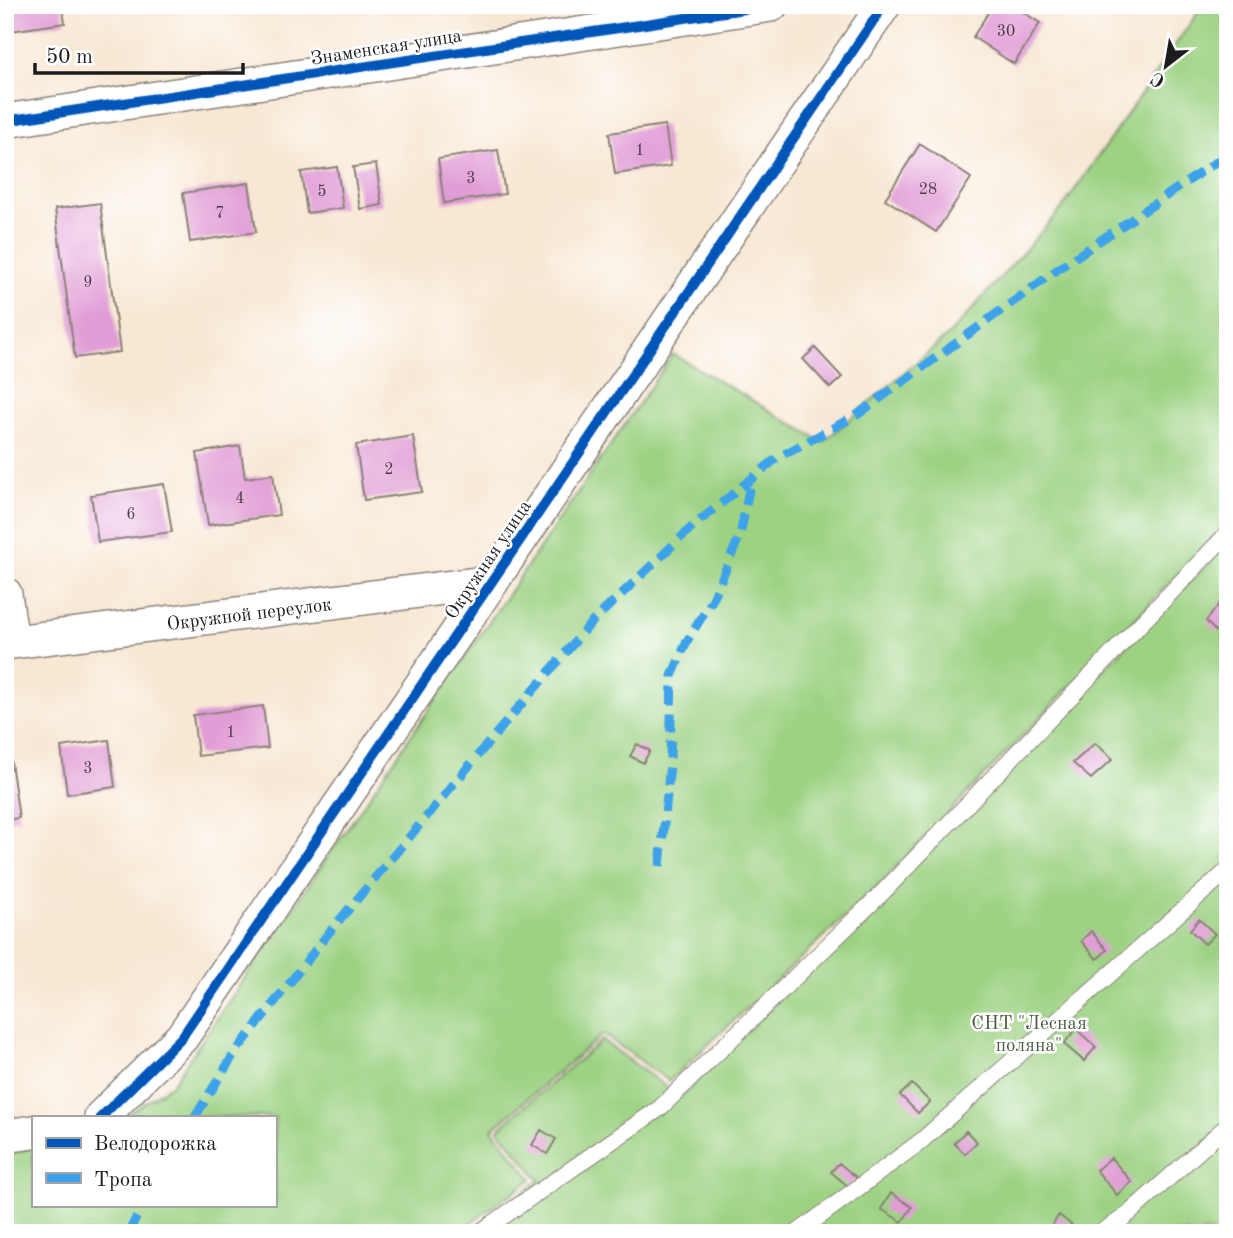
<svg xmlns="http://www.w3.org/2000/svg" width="1233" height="1238" font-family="'Old Standard TT',serif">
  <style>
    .green { fill: #9dd283; stroke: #5c7750; stroke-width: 2 }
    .building { fill: #e19dd5 }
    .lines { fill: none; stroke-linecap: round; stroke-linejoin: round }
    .service-casing { stroke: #8a8278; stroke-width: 18 }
    .minor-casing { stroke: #8a8278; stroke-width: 36 }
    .service { stroke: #fff; stroke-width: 16 }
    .minor { stroke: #fff; stroke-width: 33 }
    .quiet { stroke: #3da2ea; stroke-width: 9; stroke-dasharray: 18 9; stroke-linecap: butt }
    .cycleway-casing { stroke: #fff; stroke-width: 15 }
    .cycleway { stroke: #0057b8; stroke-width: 10 }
    .labels { text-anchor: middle; stroke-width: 5; stroke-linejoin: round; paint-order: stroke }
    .number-label { font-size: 16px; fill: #4d3c4a }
    .street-label { font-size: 19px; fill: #1c1c1c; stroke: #fff }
    .park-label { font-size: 19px; fill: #495c40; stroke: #fff }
  </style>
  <rect width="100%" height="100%" fill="#fff"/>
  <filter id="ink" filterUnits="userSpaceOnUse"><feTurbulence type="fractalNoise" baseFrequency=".0143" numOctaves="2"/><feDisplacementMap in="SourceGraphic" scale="14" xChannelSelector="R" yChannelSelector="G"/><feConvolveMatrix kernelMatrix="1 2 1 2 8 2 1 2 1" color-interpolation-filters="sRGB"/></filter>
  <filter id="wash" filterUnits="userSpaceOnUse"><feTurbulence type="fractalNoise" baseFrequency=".00686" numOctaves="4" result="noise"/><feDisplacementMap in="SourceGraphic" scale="28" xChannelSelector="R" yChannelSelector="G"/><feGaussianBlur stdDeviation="1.57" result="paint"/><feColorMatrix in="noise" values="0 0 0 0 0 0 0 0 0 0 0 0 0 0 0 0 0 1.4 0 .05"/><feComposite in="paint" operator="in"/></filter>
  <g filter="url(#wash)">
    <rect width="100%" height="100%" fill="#f7e7d3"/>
    <path class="green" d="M1203,5H1228V522L876,888L669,1081L603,1034L492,1129L532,1179L456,1233H5V1155L33,1148V1205H275V1117H124L172,1084L673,354L823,442L951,333L1061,210Z
      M1228,543V1233H467L540,1180L498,1129L602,1040L681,1098Z"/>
    <g id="blocks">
      <path class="building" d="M6,5H62L65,23L10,31Z
        M993,5H1012L1040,23L1014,64L973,37Z
        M665,125L671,166L615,174L609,133Z
        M920,144L971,178L936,232L885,199Z
        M498,150L505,194L444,203L438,159Z
        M376,164L382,205L360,209L353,167Z
        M337,167L343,208L307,213L301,172Z
        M249,183L256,232L190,242L183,193Z
        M100,203L120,352L75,358L55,209Z
        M815,348L842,377L830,388L803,359Z
        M413,436L422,492L364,500L356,445Z
        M240,446L245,478L273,474L279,515L208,525L197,453Z
        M164,484L172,532L98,542L91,495Z
        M1221,602L1228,610V621L1216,632L1206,621Z
        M263,706L268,748L198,756L193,715Z
        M109,740L115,787L67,794L61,747Z
        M1095,743L1113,759L1091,779L1073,763Z
        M637,744L650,751L643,763L630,756Z
        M11,762L19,818L5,820V763Z
        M1199,919L1215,934L1205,944L1190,930Z
        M1091,931L1107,950L1097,959L1081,941Z
        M1076,1029L1096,1047L1084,1061L1064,1044Z
        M912,1084L930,1102L918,1113L900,1095Z
        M541,1130L556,1139L547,1154L532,1145Z
        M966,1131L977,1142L965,1154L954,1143Z
        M1111,1158L1132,1182L1117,1195L1096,1170Z
        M839,1163L857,1178L849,1187L831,1172Z
        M891,1193L912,1207L902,1222L881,1209Z
        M1059,1215L1073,1226L1068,1233H1047Z"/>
    </g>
  </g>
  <g filter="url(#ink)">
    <use href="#blocks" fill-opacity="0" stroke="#8a8278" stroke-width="2"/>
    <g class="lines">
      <g class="service-casing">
        <path id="service" d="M479,1233L660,1108L883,892L1228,533
          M797,1233L920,1142L1228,870
          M1100,1233L1125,1217L1228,1125"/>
      </g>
      <g class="minor-casing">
        <path id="minor" d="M5,121L771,5
          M5,594L12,642
          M5,643L492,582
          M101,1117L182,1037L884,5
          M5,1136L33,1132"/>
      </g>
      <use href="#service" class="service"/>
      <use href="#minor" class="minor"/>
      <path class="quiet" d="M660,866L670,764L672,676L687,641L713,599L740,535L751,480
        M195,1117L234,1054L327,935L489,742L591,623L692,527L777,458L857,415L1061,267L1228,154
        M5,1226L10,1233
        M128,1233L143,1205"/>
      <g class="cycleway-casing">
        <path id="cycleway" d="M5,121L771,5
          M101,1117L182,1037L884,5"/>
      </g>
      <use href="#cycleway" class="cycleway"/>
    </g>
  </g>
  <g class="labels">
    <g class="number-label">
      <text x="1006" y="36">30</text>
      <text x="640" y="155">1</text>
      <text x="471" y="183">3</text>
      <text x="928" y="194">28</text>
      <text x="322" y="196">5</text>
      <text x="220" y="218">7</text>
      <text x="88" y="287">9</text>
      <text x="389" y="474">2</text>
      <text x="240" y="503">4</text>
      <text x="131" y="519">6</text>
      <text x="231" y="737">1</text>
      <text x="88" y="773">3</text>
    </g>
    <g class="street-label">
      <text transform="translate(386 46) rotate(-9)" y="7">Знаменская улица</text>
      <text transform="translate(487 559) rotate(-56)" y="7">Окружная улица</text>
      <text transform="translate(249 613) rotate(-7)" y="7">Окружной переулок</text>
    </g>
    <g class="park-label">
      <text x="1029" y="1029">СНТ "Лесная<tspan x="1029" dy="22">поляна"</tspan></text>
    </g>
  </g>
  <rect width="1233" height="1238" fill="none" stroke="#fff" stroke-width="28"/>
  <rect x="32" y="1116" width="245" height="91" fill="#ffffff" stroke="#a4a4a4" stroke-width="2"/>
  <rect x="46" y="1138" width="35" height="10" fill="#0057b8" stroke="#a4a4a4" stroke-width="2"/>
  <text x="94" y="1150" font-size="21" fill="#1c1c1c">Велодорожка</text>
  <rect x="46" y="1173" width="35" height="10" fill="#3da2ea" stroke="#a4a4a4" stroke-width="2"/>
  <text x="94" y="1186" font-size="21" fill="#1c1c1c">Тропа</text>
  <g transform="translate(1166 66) rotate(211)" stroke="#ffffff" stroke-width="5" paint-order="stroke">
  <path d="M0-5L12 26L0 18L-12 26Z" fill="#1c1c1c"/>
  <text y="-10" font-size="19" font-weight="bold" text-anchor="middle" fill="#1c1c1c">С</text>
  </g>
  <path d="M35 63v10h208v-10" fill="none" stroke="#1c1c1c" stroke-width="3.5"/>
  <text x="46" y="63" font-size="21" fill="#1c1c1c" stroke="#ffffff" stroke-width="5" paint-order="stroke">50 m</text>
</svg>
